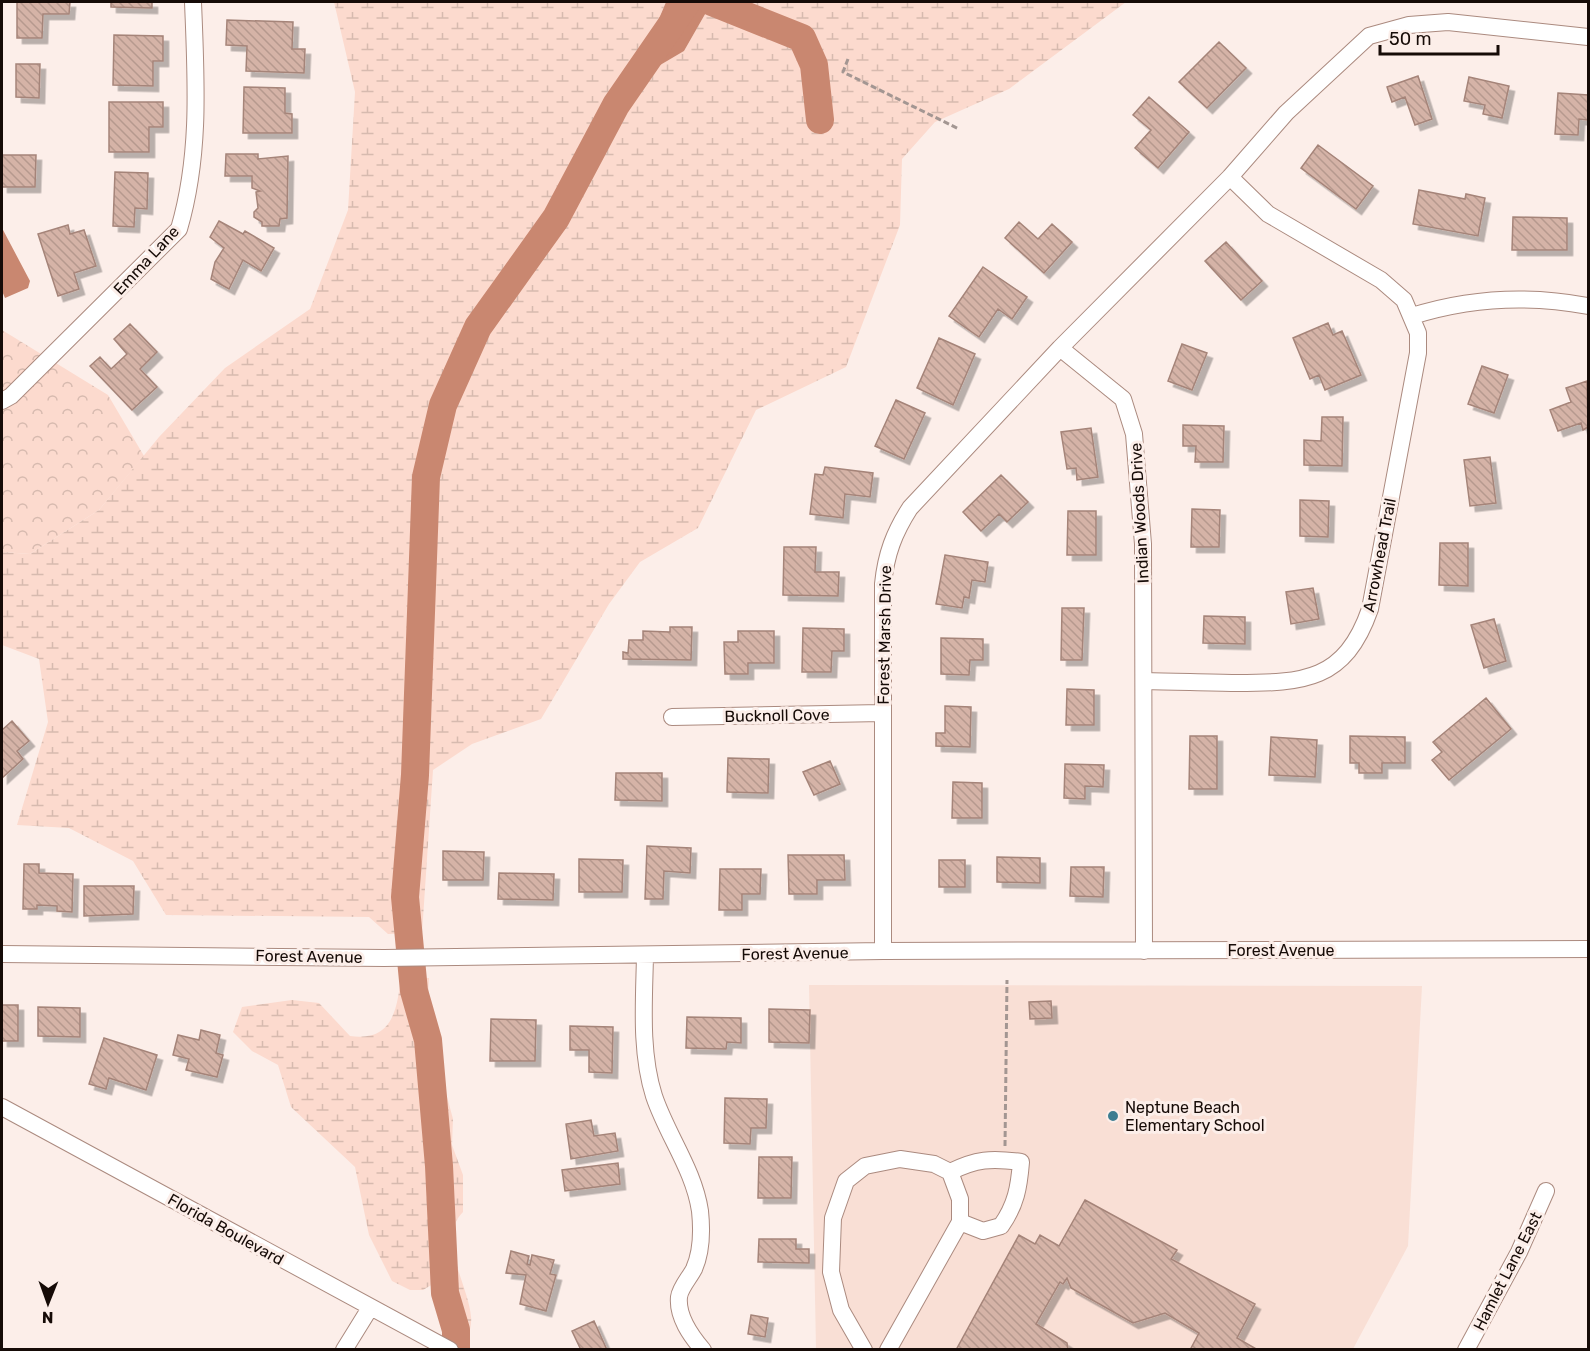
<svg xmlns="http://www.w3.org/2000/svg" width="1590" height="1351" font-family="Rubik,sans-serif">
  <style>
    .built { fill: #f9dfd5 }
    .forest { fill: url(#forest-crowns) }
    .wetland { fill: url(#wetland-marsh) }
    .water { fill: #c98770 }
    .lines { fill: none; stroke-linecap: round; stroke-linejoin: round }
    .river { stroke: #c98770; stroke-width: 28 }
    .building { fill: url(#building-back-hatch); stroke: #a58479; stroke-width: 1.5; filter: url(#shadow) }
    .minor-casing { stroke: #ab8a7f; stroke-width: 18 }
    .path { stroke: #a39692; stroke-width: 3; stroke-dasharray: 6 3; stroke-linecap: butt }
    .minor { stroke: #fff; stroke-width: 16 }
    .poi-dot { fill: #3d7d91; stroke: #fceee9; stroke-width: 2 }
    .labels { text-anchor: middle; stroke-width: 6; stroke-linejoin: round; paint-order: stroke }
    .street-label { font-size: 16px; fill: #160b07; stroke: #fceee9 }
    .poi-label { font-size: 16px; fill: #160b07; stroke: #fceee9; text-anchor: start }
  </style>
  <defs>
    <pattern id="forest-crowns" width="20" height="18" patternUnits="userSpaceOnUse" patternTransform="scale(1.5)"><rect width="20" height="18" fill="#fcdace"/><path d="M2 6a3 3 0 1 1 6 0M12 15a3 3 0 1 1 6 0" fill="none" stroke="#d7baaf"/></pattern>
    <pattern id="wetland-marsh" width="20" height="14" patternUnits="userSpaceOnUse" patternTransform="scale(1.5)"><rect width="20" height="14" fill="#fcdace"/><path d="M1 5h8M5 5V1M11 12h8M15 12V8" fill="none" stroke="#d7baaf"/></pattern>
    <pattern id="building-back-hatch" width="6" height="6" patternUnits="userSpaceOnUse" patternTransform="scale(1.5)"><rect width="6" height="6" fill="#d5b3a7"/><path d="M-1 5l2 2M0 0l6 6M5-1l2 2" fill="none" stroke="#b6998e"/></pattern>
    <filter id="shadow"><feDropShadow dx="5.5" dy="5.5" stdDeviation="0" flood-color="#0004"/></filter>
  </defs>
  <rect width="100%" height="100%" fill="#fceee9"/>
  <path class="built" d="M809,985L1422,986L1408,1246L1353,1349H816Z"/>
  <path class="forest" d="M2,330L108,395L144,456L99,510L30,554L2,552Z"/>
  <path class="wetland" d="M334,2H666L634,80L684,51L712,2H1126L1009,89L935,122L902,159L900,225L846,367L756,410L698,528L640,562L609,604L541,719L472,744L433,770L422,933L388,934L369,917L166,915L133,861L69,828L17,825L48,722L39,659L2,645V552L30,554L99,510L159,437L225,368L310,309L348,210L355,92Z
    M401,977L429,978L427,1014L439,1029L442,1047V1078L453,1119L452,1145L463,1175V1212C436,1238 469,1286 471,1317C472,1324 469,1333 468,1341L441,1325L433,1284L423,1290H410L392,1281L369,1235L355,1167L291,1107L278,1065L252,1051L233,1032L242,1007L292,1000L319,1003L350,1036C393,1042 397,1009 401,977Z"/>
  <path class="water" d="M666,2H712L684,51L633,81Z
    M2,228L30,281L28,288L5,298L2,291Z"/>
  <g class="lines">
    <path class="river" d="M712,2L802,38L814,65L820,120
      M456,1350V1330L445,1293L439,1166L428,1040L414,991L405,897L415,775L426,477L443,405L478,327L556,218L616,105L687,2"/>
  </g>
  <path class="building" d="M17,2H70L69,14H43L42,38H17Z
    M111,2H152V8L111,7Z
    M227,20L293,22L292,49H305L304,73L246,71L247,46L226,45Z
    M114,35L163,36V61H153V86L113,85Z
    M1219,42L1246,68L1207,108L1179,82Z
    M16,64H40L39,98L16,97Z
    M1418,76L1432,119L1415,125L1405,97L1392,102L1387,87Z
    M1469,77L1509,86L1502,118L1483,114L1485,105L1464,101Z
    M244,87L285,88V113L292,114V133H243Z
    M1558,93L1588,95V120L1579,119L1578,135L1555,134Z
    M1149,97L1189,132L1158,168L1135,148L1151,130L1133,115Z
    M109,102H163V127H149V152H109Z
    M1318,145L1373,186L1356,209L1301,168Z
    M226,154H258V159L288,156L287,218L280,219L279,226H262V222L254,217V212L258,208L256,192L260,191L252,188V176H225Z
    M2,155H36L35,187H2Z
    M115,172L148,173L147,209L135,208L134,227L113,226Z
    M1419,190L1465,199L1466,194L1485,198L1478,236L1413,224Z
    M1513,217L1567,218V250H1512Z
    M219,221L243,234L245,231L274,248L261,271L243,260L229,289L211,279L215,262L224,248L210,237Z
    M1019,222L1038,239L1052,224L1072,242L1044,273L1005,238Z
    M68,225L70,234L84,230L96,266L74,273L79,289L58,296L38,234Z
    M1226,242L1262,281L1241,300L1205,261Z
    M983,267L1027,297L1012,319L998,309L979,337L949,316Z
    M1328,323L1333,335L1342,331L1361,375L1325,390L1319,375L1310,379L1293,338Z
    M130,324L157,352L140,369L157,387L132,410L90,366L100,357L111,369L127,354L114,339Z
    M939,338L975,354L953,405L917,388Z
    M1182,344L1207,353L1192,390L1168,381Z
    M1482,366L1508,375L1494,413L1468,404Z
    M1587,381L1588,427L1583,430L1581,423L1558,431L1550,410L1571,402L1566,388Z
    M896,400L925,413L904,459L875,446Z
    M1322,417H1343L1342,466L1304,465V440L1321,441Z
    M1183,425L1224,426L1223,462H1195L1196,446H1183Z
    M1091,428L1098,477L1077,480L1076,468L1067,469L1061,432Z
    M1490,457L1496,503L1470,506L1464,460Z
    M825,467L873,473L870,497L845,494L843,518L810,514L815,474L823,475Z
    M1001,475L1028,502L1007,522L999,514L981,531L963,512Z
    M1300,500L1329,501L1328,537L1300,536Z
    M1192,509L1220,510L1219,547H1191Z
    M1068,511H1096V555H1067Z
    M1440,543H1468V586L1439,585Z
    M784,547H816L815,572H839L838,596L783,595Z
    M945,555L988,562L985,582L972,580L969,598L964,597L962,608L936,604Z
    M1313,588L1319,619L1291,624L1286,592Z
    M1062,608H1084L1082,660H1061Z
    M1204,616L1245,617V644L1203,643Z
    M1494,619L1506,661L1484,668L1471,625Z
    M670,627H692L691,660L623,659V652L628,653L629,640H643V631L670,632Z
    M803,628L844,629V651H832L831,672H802Z
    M738,631H774V663H748V674H725L724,642H738Z
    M941,638L983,639V660H970L969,675L941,674Z
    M1067,689L1094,690V725H1066Z
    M1486,698L1511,729L1449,780L1432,760L1442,752L1433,742Z
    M945,706L971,707L970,747L936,746V733H945Z
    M12,721L29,741L17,751L23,759L2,778V730Z
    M1190,736H1217V789H1189Z
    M1350,736L1405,737V763H1382V773H1359V763H1350Z
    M1271,737L1317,740L1315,777L1269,775Z
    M728,758L769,759L768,793L727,792Z
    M830,761L840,784L814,795L803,772Z
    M1065,764L1104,765L1103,787L1085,786V799L1064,798Z
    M616,773H662V801L615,800Z
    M953,782L982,783V818H952Z
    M647,846L691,848L690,873L664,871L663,899H645Z
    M443,851L484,852L483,880H443Z
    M788,855H844L845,880H817V894H789Z
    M997,857L1040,858V883L997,882Z
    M579,859L623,860L622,892H579Z
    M939,860H965V887H939Z
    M24,864H39V873L73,874L72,912L57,911V906L37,905V909H23Z
    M1071,867H1104L1103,897L1070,896Z
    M720,869H761L760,894H742V910H719Z
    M499,873L554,874L553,900L498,899Z
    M84,886H134L133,914L84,916Z
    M1051,1001L1052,1018L1030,1019L1029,1002Z
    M2,1005H18V1041H2Z
    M38,1007L80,1008V1037L38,1036Z
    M769,1009L810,1010L809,1043L769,1042Z
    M687,1017L741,1018V1043L727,1042L726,1049L686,1048Z
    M491,1019L536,1020L535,1061H490Z
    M570,1026L613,1027L612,1073L589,1072V1050H570Z
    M201,1030L220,1035L216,1053L223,1055L217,1077L186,1070L189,1059L173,1055L178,1035L199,1040Z
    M104,1038L157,1055L146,1090L109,1078L106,1089L89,1084Z
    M725,1098L767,1099L766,1128H751L750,1144L724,1143Z
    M591,1120L594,1136L615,1133L618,1151L571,1159L566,1124Z
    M759,1157H792L791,1198H758Z
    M618,1163L620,1184L565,1191L562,1170Z
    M1085,1200L1177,1250L1171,1259L1255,1304L1237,1338L1258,1350H1190L1199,1333L1165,1313L1133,1323L1071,1288L1067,1278L1063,1284L1060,1282L1036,1324L1067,1343L1068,1350H956L1019,1235L1035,1244L1040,1235L1059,1246Z
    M759,1239H796V1249H809V1263L758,1262Z
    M511,1251L529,1256L527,1264L530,1265L532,1255L554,1260L550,1274L556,1275L546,1311L520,1304L526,1275L506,1273Z
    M751,1315L768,1318L765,1337L748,1334Z
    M594,1321L607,1350H581L572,1331Z"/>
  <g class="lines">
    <g class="minor-casing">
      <path id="minor" d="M1412,316C1469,298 1530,295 1588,306
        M1060,348L1123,399L1134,434L1143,544L1144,951
        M2,401L11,396L179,229C201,154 196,79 193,2
        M1144,681C1175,682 1206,682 1236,683C1304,683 1345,681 1370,609L1418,353V333L1404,300L1381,280L1268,214L1230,177
        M672,717L882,713
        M883,951V584C886,554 894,533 910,508L1060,348L1230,177L1286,113L1369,36L1409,25L1448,22L1588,37
        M2,954L384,958L883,951L1588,949
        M645,956C644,1002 640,1052 654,1096C667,1135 694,1170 700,1211C702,1230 702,1251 694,1269C690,1277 680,1288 679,1297C677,1317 691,1336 703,1350
        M2,1107L450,1350
        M950,1172C976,1159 991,1158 1021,1162C1019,1187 1016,1205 1001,1226L983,1231L960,1222
        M344,1350L370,1308
        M864,1350L841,1310L831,1272L833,1218L846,1181L865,1166L900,1159L934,1164L950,1172L960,1199V1222L888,1350
        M1466,1350L1519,1252L1546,1191"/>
    </g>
    <path class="path" d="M848,59L843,72L959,129
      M1005,1146L1007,980"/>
    <use href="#minor" class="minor"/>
  </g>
  <circle class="poi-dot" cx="1113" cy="1116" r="6"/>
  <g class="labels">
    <g class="street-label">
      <text transform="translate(146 260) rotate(-47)" y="6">Emma Lane</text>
      <text transform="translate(1139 513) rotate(-93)" y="6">Indian Woods Drive</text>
      <text transform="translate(1379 555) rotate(-79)" y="6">Arrowhead Trail</text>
      <text transform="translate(884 635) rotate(-89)" y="6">Forest Marsh Drive</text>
      <text transform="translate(777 715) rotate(-1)" y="6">Bucknoll Cove</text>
      <text x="1281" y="956">Forest Avenue</text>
      <text transform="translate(795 953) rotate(-1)" y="6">Forest Avenue</text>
      <text transform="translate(309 956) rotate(1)" y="6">Forest Avenue</text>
      <text transform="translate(226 1229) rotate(29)" y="6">Florida Boulevard</text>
      <text transform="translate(1507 1271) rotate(-63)" y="6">Hamlet Lane East</text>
    </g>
    <g class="poi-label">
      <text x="1125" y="1113">Neptune Beach<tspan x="1125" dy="18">Elementary School</tspan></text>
    </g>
  </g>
  <rect width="1590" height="1351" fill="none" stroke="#160b07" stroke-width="6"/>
  <g transform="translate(48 1303) rotate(181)" stroke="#fceee9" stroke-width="4.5" paint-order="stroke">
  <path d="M0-4.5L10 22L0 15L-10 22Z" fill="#160b07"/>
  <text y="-9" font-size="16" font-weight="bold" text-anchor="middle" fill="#160b07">N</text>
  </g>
  <path d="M1380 45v9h118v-9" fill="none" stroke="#160b07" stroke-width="3"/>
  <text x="1389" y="45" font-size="18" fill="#160b07" stroke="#fceee9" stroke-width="4.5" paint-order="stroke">50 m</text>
</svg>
